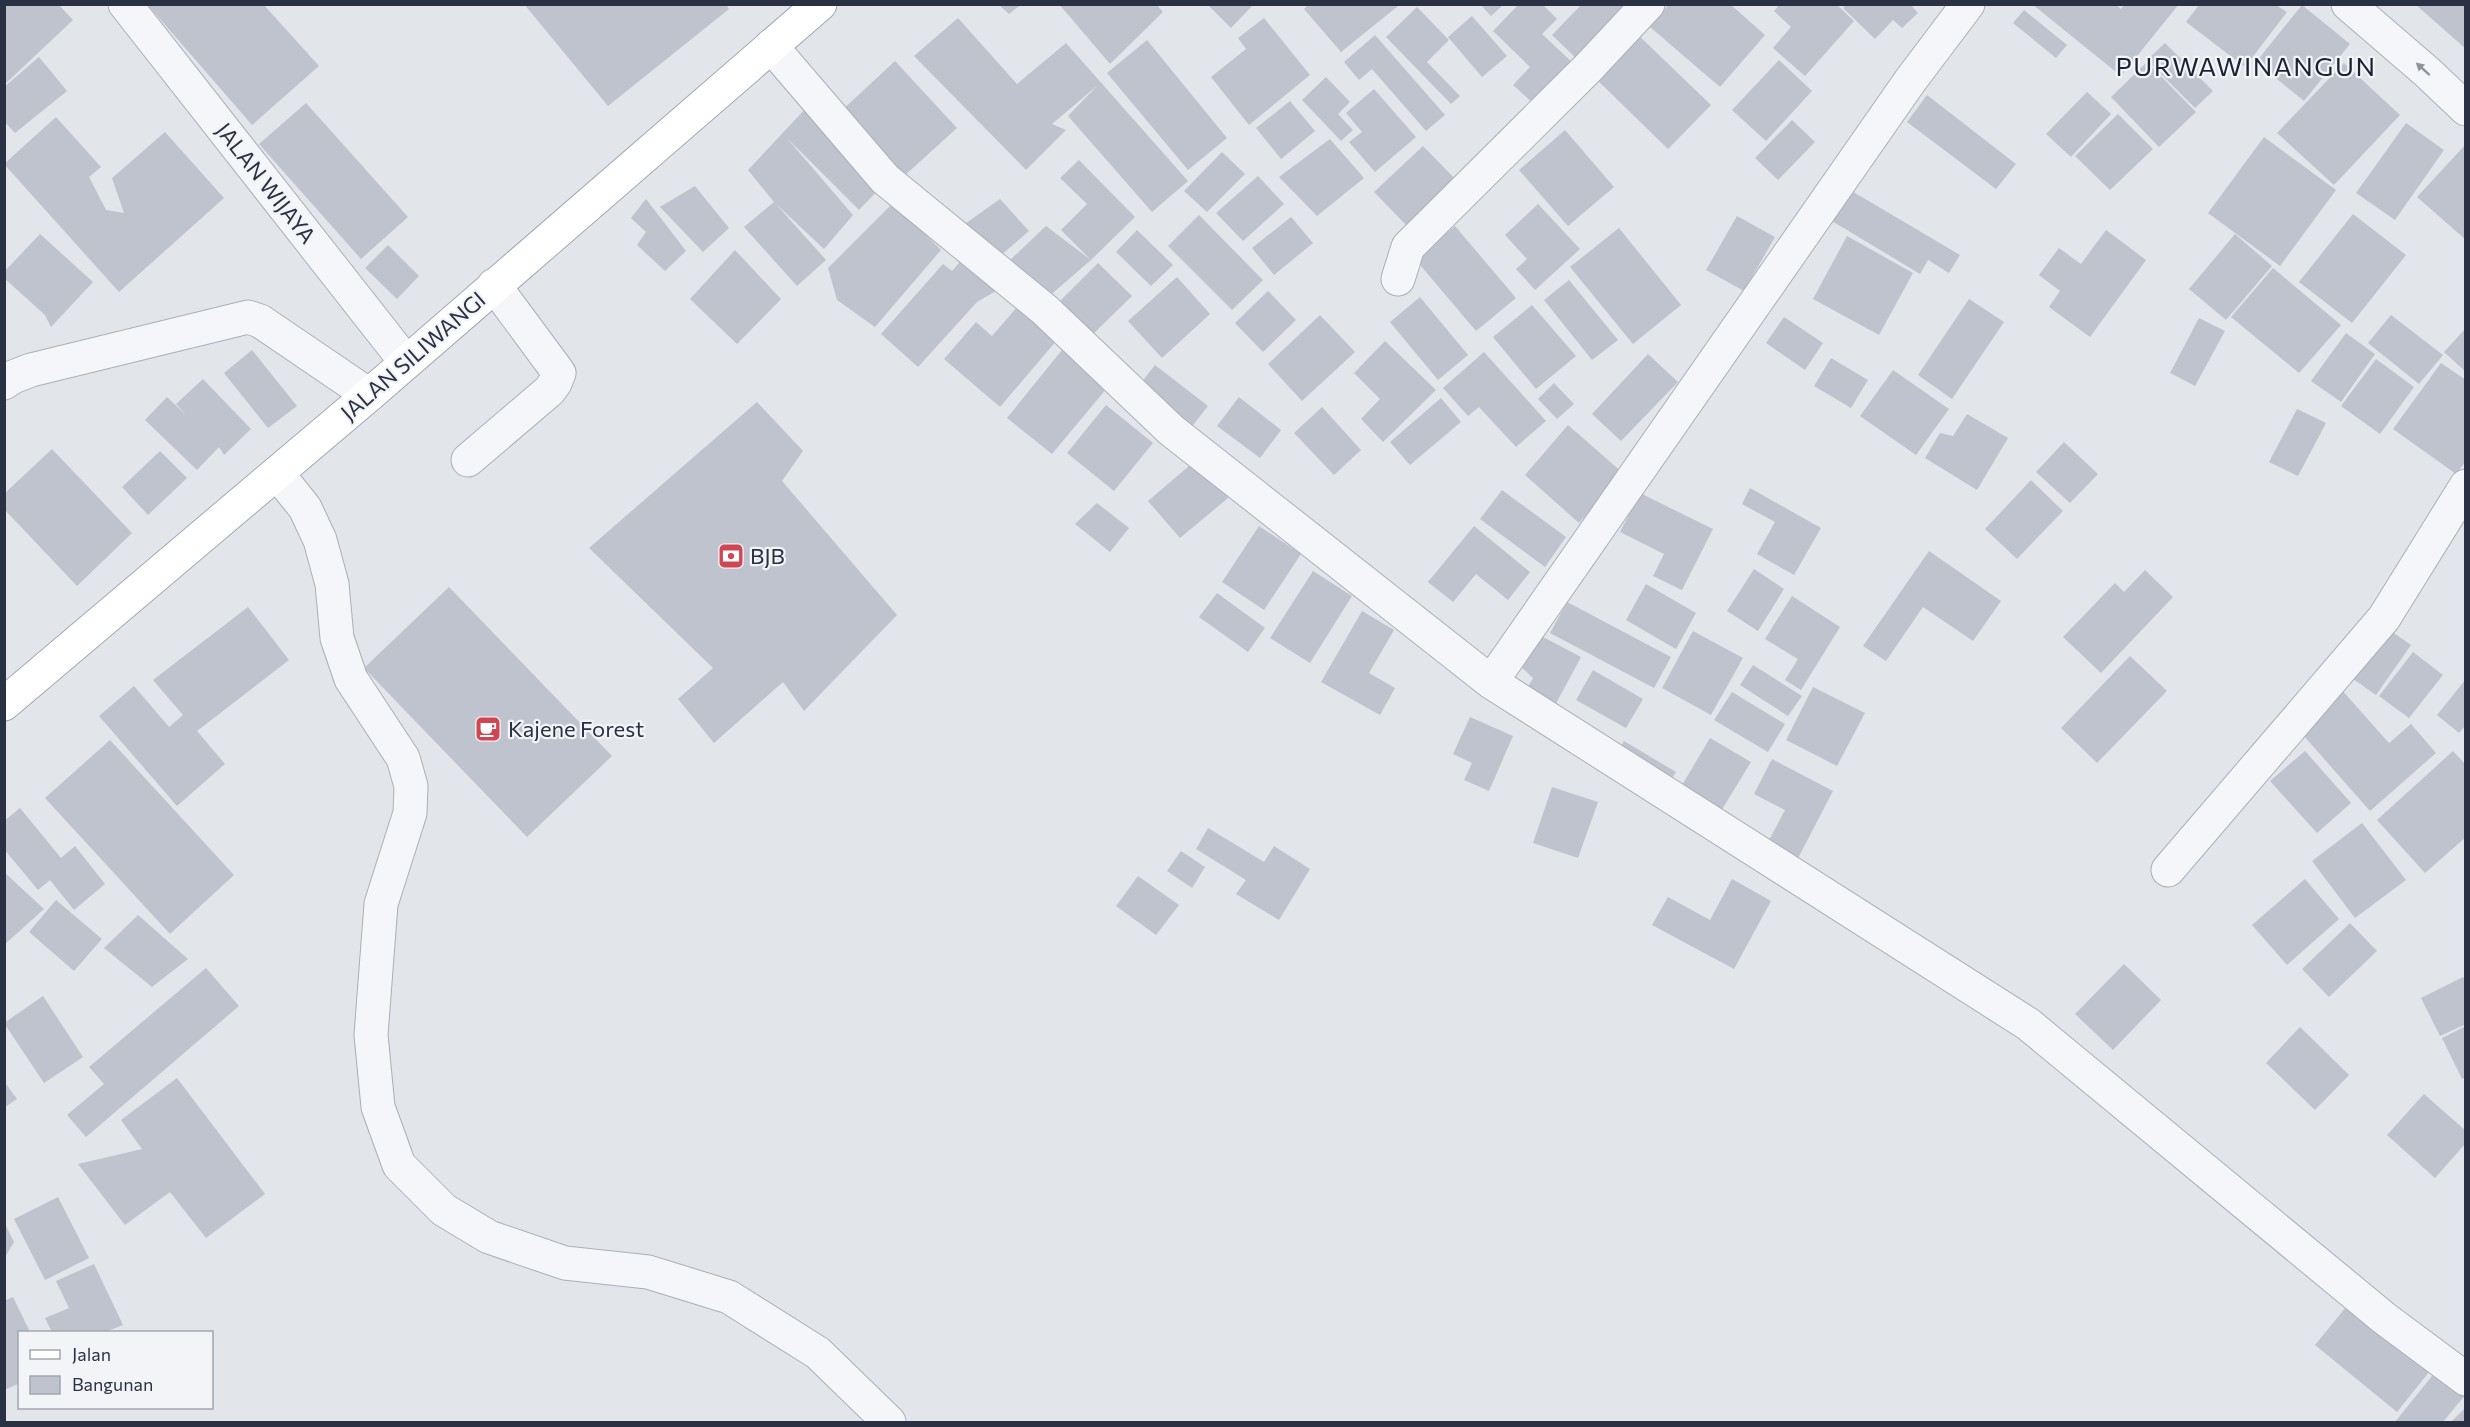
<svg xmlns="http://www.w3.org/2000/svg" width="2470" height="1427" font-family="Commissioner,sans-serif">
  <style>
    .building { fill: #bfc3cd }
    .lines { fill: none; stroke-linecap: round; stroke-linejoin: round }
    .minor-casing { stroke: #abafb8; stroke-width: 35 }
    .major-casing { stroke: #a1a8b6; stroke-width: 35 }
    .minor { stroke: #f5f6f9; stroke-width: 33 }
    .major { stroke: #fff; stroke-width: 33 }
    .oneway { fill: #90949e }
    .labels { text-anchor: middle; stroke-width: 4.5; stroke-linejoin: round; paint-order: stroke }
    .street-label { font-size: 22px; fill: #2a3143; stroke: #f2f4f8 }
    .poi-label { font-size: 22px; fill: #2a3143; stroke: #f2f4f8; text-anchor: start }
    .quarter-label { font-size: 26px; letter-spacing: 1.5px; fill: #1c2233; stroke: #f2f4f8 }
  </style>
  <rect width="100%" height="100%" fill="#e2e5ea"/>
  <path class="building" d="M4,4H58L73,20L4,85Z
    M147,4H263L319,66L252,125Z
    M524,4H726L729,9L608,106Z
    M998,4H1022L1009,14Z
    M1059,4H1156L1163,12L1110,64Z
    M1207,4H1254L1231,28Z
    M1309,4H1397L1398,6L1341,52L1304,9Z
    M1480,4H1504L1491,16Z
    M1519,4H1542L1557,19L1542,34L1574,64L1535,105L1513,85L1530,67L1493,31Z
    M1582,4H1625L1580,62L1552,35Z
    M1669,4H1730L1765,35L1720,87L1650,27Z
    M1780,4H1836L1854,21L1805,76L1773,48L1791,27L1774,11Z
    M1847,4H1910L1918,13L1902,28L1893,20L1875,39L1843,8Z
    M2032,4H2115L2121,9L2125,4H2179L2121,76Z
    M2415,4H2466V49Z
    M2199,5H2276L2287,12L2245,67L2186,22Z
    M2302,5L2350,44L2304,101L2256,62Z
    M1417,7L1449,40L1427,62L1460,96L1451,104L1386,37Z
    M2024,10L2067,45L2056,58L2013,23Z
    M1472,16L1507,56L1482,77L1448,37Z
    M958,18L1017,84L1066,43L1188,181L1152,212L1068,116L1098,85L1052,124L1066,130L1026,170L914,56Z
    M1264,18L1310,75L1249,125L1211,77L1246,49L1238,38Z
    M1635,32L1711,105L1668,149L1592,75Z
    M1375,35L1445,115L1426,131L1372,69L1359,80L1344,62Z
    M1147,40L1227,138L1188,170L1107,73Z
    M2165,43L2213,91L2195,108L2147,60Z
    M39,57L67,91L15,133L4,121V87Z
    M1779,60L1812,91L1766,141L1732,110Z
    M895,61L957,128L903,177L839,113Z
    M2147,62L2196,112L2159,147L2111,97Z
    M2344,63L2400,115L2334,185L2277,133Z
    M1326,77L1350,102L1338,114L1353,130L1341,141L1302,100Z
    M1374,89L1416,137L1375,172L1349,142L1362,132L1346,113Z
    M2087,92L2111,114L2071,157L2046,134Z
    M1927,95L2016,164L1996,189L1907,122Z
    M1290,101L1315,131L1281,159L1256,128Z
    M306,103L408,217L361,259L259,144Z
    M808,106L881,187L859,210L786,137L853,215L824,249L776,204L826,260L797,286L744,227L774,202L748,170Z
    M2118,114L2153,149L2110,190L2075,156Z
    M56,117L101,167L89,177L106,210L124,213L112,178L165,132L224,198L119,292L4,164Z
    M1792,120L1815,142L1778,180L1755,158Z
    M2406,123L2444,150L2395,220L2356,193Z
    M1565,130L1614,187L1568,226L1519,170Z
    M2264,137L2336,190L2280,266L2208,213Z
    M1330,139L1364,178L1317,216L1279,177Z
    M2466,144V240L2417,197Z
    M1423,146L1462,186L1413,232L1374,192Z
    M1222,152L1245,174L1207,212L1184,191Z
    M1079,160L1135,217L1091,260L1047,298L1009,261L1046,226L1091,260L1061,230L1087,204L1060,178Z
    M1258,176L1284,204L1243,241L1216,213Z
    M695,186L729,228L703,252L660,207Z
    M1850,190L1960,255L1949,273L1928,260L1920,274L1832,221Z
    M646,199L686,251L665,271L637,245L646,232L631,218Z
    M1000,199L1029,231L999,257L962,226Z
    M894,202L941,250L875,327L837,300L828,268Z
    M1538,204L1580,249L1535,290L1516,269L1527,259L1505,235Z
    M2353,214L2406,255L2352,323L2299,282Z
    M1199,215L1263,280L1232,310L1168,246Z
    M1737,216L1775,237L1744,291L1706,270Z
    M1291,217L1313,243L1274,275L1252,248Z
    M1455,226L1516,298L1476,331L1415,259Z
    M1619,228L1681,305L1633,344L1570,267Z
    M1137,230L1173,265L1151,286L1116,252Z
    M2106,230L2146,260L2090,337L2049,307L2060,291L2039,275L2059,248L2081,264Z
    M40,234L93,282L51,327L45,315L4,278V272Z
    M2235,234L2272,266L2226,320L2189,289Z
    M1847,236L1913,273L1879,335L1813,299Z
    M388,245L419,276L397,299L365,268Z
    M735,250L781,299L737,344L690,299Z
    M965,256L1001,288L977,302L918,367L881,334L943,264L952,271Z
    M1098,263L1132,296L1089,338L1056,305Z
    M2273,268L2341,325L2299,373L2231,317Z
    M1177,277L1210,314L1162,358L1128,321Z
    M1569,280L1618,340L1592,360L1544,300Z
    M1268,291L1296,320L1263,352L1235,323Z
    M1420,297L1468,355L1438,380L1390,322Z
    M1969,299L2004,322L1952,399L1918,375Z
    M1532,305L1576,356L1536,389L1493,337Z
    M1018,306L1057,340L1000,407L944,359L976,322L992,336Z
    M1320,315L1355,352L1302,401L1268,364Z
    M2391,315L2443,355L2419,384L2368,343Z
    M1784,317L1823,343L1805,370L1766,343Z
    M2199,318L2225,331L2195,386L2170,373Z
    M2466,328V372L2444,352Z
    M2346,333L2375,354L2341,402L2311,381Z
    M1385,341L1436,390L1383,442L1361,419L1380,399L1354,373Z
    M252,350L297,406L268,428L224,373Z
    M1062,350L1107,388L1052,454L1007,418Z
    M1484,352L1546,421L1516,447L1479,407L1468,416L1443,388Z
    M1648,354L1678,382L1621,441L1592,414Z
    M1831,358L1868,380L1851,408L1814,386Z
    M2376,359L2414,387L2380,434L2341,406Z
    M2441,363L2466,380V461L2456,474L2393,429Z
    M1155,365L1208,406L1190,429L1137,388Z
    M1893,370L1949,409L1916,455L1860,416Z
    M203,379L251,429L224,455L219,447L197,470L145,420L167,397L186,415L176,404Z
    M1554,383L1574,404L1557,419L1538,399Z
    M1239,397L1281,430L1260,458L1217,426Z
    M1441,398L1461,422L1410,465L1390,442Z
    M757,402L803,451L782,481L897,615L804,711L783,682L714,743L678,699L713,668L589,548Z
    M1106,405L1153,443L1114,491L1067,453Z
    M1322,407L1361,450L1334,475L1294,433Z
    M2297,409L2326,423L2298,476L2269,462Z
    M1967,414L2008,438L1977,490L1925,458L1940,433L1953,436Z
    M1568,425L1624,474L1579,523L1525,475Z
    M2064,442L2098,474L2070,503L2036,472Z
    M52,449L132,533L77,586L4,509V494Z
    M160,451L187,478L148,515L122,487Z
    M1196,460L1228,498L1180,538L1148,501Z
    M2031,480L2063,511L2017,559L1985,529Z
    M1750,488L1821,528L1794,575L1757,554L1775,522L1742,504Z
    M1502,490L1566,537L1545,567L1480,519Z
    M1640,493L1713,529L1682,590L1653,576L1664,554L1620,532Z
    M1097,503L1129,528L1110,552L1075,524Z
    M1259,526L1301,554L1264,610L1222,582Z
    M1474,526L1530,572L1508,600L1476,574L1453,602L1428,582Z
    M1929,551L2001,601L1973,641L1923,607L1886,661L1863,646Z
    M1754,569L1784,589L1758,631L1727,611Z
    M2145,570L2173,597L2101,673L2063,637L2115,583L2124,592Z
    M1313,571L1352,596L1310,663L1270,638Z
    M1646,584L1696,613L1676,649L1626,620Z
    M449,587L612,756L527,837L364,668Z
    M1217,593L1265,628L1248,652L1199,617Z
    M1792,596L1840,627L1801,690L1785,680L1798,659L1765,639Z
    M1567,602L1671,657L1654,688L1550,633Z
    M248,607L289,660L197,731L225,764L177,806L99,716L134,686L169,727L183,715L153,680Z
    M1362,611L1394,630L1369,673L1395,688L1380,715L1321,682Z
    M2381,624L2411,645L2376,695L2346,674Z
    M1693,631L1743,658L1711,715L1662,688Z
    M1543,637L1581,657L1552,711L1524,695L1533,678L1517,663Z
    M2413,652L2443,675L2409,718L2379,696Z
    M2130,656L2167,691L2097,763L2061,728Z
    M1753,665L1802,696L1788,716L1740,685Z
    M1593,670L1643,699L1626,728L1576,700Z
    M2466,679V725L2459,733L2437,715Z
    M1813,687L1865,713L1837,766L1786,740Z
    M2340,688L2389,743L2411,724L2436,753L2370,811L2296,727Z
    M1732,692L1785,724L1768,752L1714,720Z
    M1470,717L1513,736L1489,791L1464,780L1472,763L1453,754Z
    M1710,738L1751,762L1715,821L1675,797Z
    M110,740L234,875L170,934L45,798Z
    M1624,741L1676,772L1666,787L1616,755Z
    M2305,751L2351,803L2317,833L2270,781Z
    M2453,751L2466,765V837L2425,873L2377,820Z
    M1772,759L1833,791L1796,862L1766,846L1785,810L1754,794Z
    M1552,787L1598,802L1578,858L1533,843Z
    M20,808L61,858L75,846L105,884L74,910L50,880L38,890L4,849V821Z
    M2362,823L2406,880L2355,918L2312,861Z
    M1208,828L1264,862L1274,846L1310,869L1279,920L1236,894L1246,880L1196,849Z
    M1181,851L1205,867L1192,888L1167,871Z
    M4,872L44,909L4,945Z
    M1138,876L1179,905L1156,935L1116,906Z
    M1732,879L1771,901L1734,969L1652,925L1668,897L1710,920Z
    M2305,879L2339,919L2287,965L2252,925Z
    M56,900L102,939L74,971L29,932Z
    M138,915L188,959L152,987L104,948Z
    M2350,923L2377,951L2329,997L2302,969Z
    M2124,964L2161,1000L2113,1050L2075,1014Z
    M206,968L239,1006L86,1137L67,1115L104,1084L89,1067Z
    M2463,977L2466,981V1024L2440,1036L2421,998Z
    M43,996L83,1057L44,1083L4,1023Z
    M2466,1026V1077L2462,1079L2442,1038Z
    M2300,1027L2349,1075L2315,1110L2266,1063Z
    M177,1078L265,1194L206,1238L170,1192L125,1225L78,1164L142,1149L121,1120Z
    M6,1084L17,1099L5,1107V1085Z
    M2424,1094L2466,1131V1143L2435,1178L2387,1135Z
    M58,1197L89,1258L45,1280L14,1219Z
    M4,1222L14,1242L4,1259Z
    M94,1264L123,1325L105,1332H52L45,1318L69,1308L56,1281Z
    M13,1297L30,1332H20V1383L4,1390V1301Z
    M2351,1301L2433,1367L2397,1412L2315,1345Z
    M2440,1366L2466,1394L2443,1422H2395Z
    M2466,1407V1422H2451Z"/>
  <g class="lines">
    <g class="minor-casing">
      <path id="minor" d="M125,4L406,362
        M2348,4L2427,72L2466,109
        M771,46L885,179L1045,310L1171,430L1491,682L2028,1024L2384,1318L2466,1379
        M1398,279L1408,247L1589,67L1648,4
        M4,383L13,377L31,370L248,317L260,321L369,395
        M468,460L549,391L555,383L559,373L494,285
        M277,473L305,508L320,540L332,584L337,638L351,679L403,758L411,786L410,813L381,904L371,1035L378,1107L399,1165L444,1210L489,1237L565,1263L648,1272L729,1297L818,1353L889,1422
        M1491,682L1910,81L1968,4
        M2168,870L2384,618L2466,486"/>
    </g>
    <g class="major-casing">
      <path id="major" d="M4,704L369,395L820,4"/>
    </g>
    <use href="#minor" class="minor"/>
    <use href="#major" class="major"/>
  </g>
  <defs><path id="oneway-solid" d="M-6-.8H1V-3.2L6.5 0L1 3.2V.8H-6Z" transform="scale(1.5)"/></defs>
  <use class="oneway" href="#oneway-solid" transform="translate(2423 69) rotate(-138)"/>
  <defs>
    <g id="bank-square" transform="scale(1.35)"><rect x="-9" y="-9" width="18" height="18" rx="4" fill="#d04652" stroke="#f2f4f8"/><path d="M-6-4H6V4H-6ZM0-2.3a2.3 2.3 0 1 0 0 4.6a2.3 2.3 0 1 0 0-4.6Z" fill="#fff"/></g>
    <g id="cafe-square" transform="scale(1.35)"><rect x="-9" y="-9" width="18" height="18" rx="4" fill="#d04652" stroke="#f2f4f8"/><path d="M-5.5-4.5H6V0H3Q3 3.5 0 3.5H-2.5Q-5.5 3.5-5.5 0ZM3-3.2v2h1.7v-2ZM-6 4.5H4V6H-6Z" fill="#fff"/></g>
  </defs>
  <g fill-rule="evenodd">
    <use href="#bank-square" x="731" y="556"/>
    <use href="#cafe-square" x="488" y="729"/>
  </g>
  <g class="labels">
    <g class="street-label">
      <text transform="translate(266 183) rotate(52)" y="8">JALAN WIJAYA</text>
      <text transform="translate(413 356) rotate(-41)" y="8">JALAN SILIWANGI</text>
    </g>
    <g class="poi-label">
      <text x="750" y="564">BJB</text>
      <text x="508" y="737">Kajene Forest</text>
    </g>
    <g class="quarter-label">
      <text x="2246" y="76">PURWAWINANGUN</text>
    </g>
  </g>
  <rect width="2470" height="1427" fill="none" stroke="#2a3143" stroke-width="12"/>
  <rect x="18" y="1331" width="195" height="78" fill="#f2f4f8" stroke="#a2a6b0" stroke-width="1.5"/>
  <rect x="30" y="1350" width="30" height="9" fill="#ffffff" stroke="#a2a6b0" stroke-width="1.5"/>
  <text x="72" y="1361" font-size="18" fill="#2a3143">Jalan</text>
  <rect x="30" y="1376" width="30" height="18" fill="#bfc3cd" stroke="#a2a6b0" stroke-width="1.5"/>
  <text x="72" y="1391" font-size="18" fill="#2a3143">Bangunan</text>
</svg>
